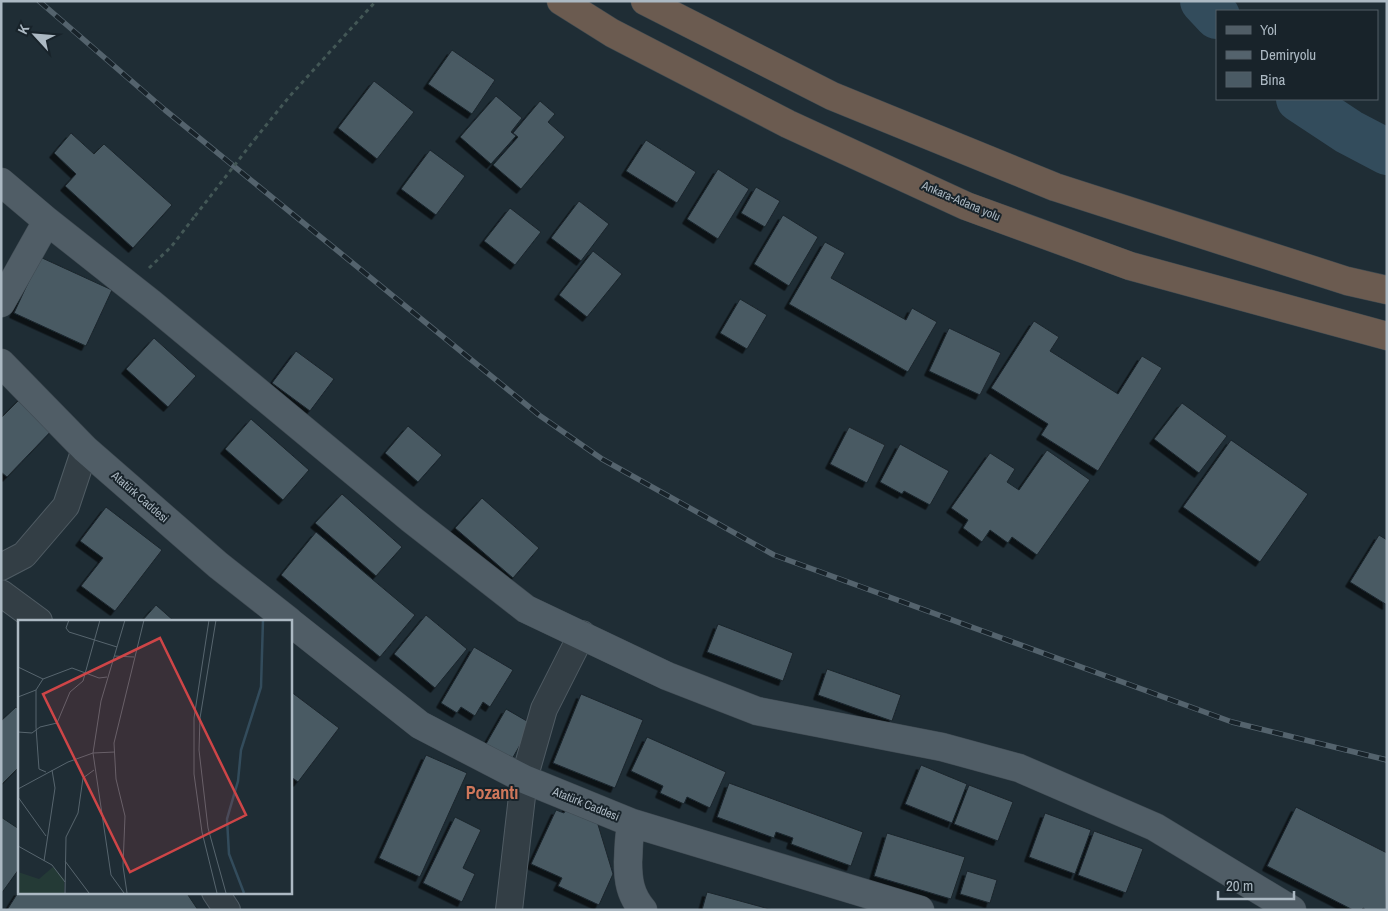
<svg xmlns="http://www.w3.org/2000/svg" width="1388" height="911" font-family="'Archivo Narrow',sans-serif">
  <style>
    .lines { fill: none; stroke-linecap: round; stroke-linejoin: round }
    .river { stroke: #334c5c; stroke-width: 46 }
    .building { fill: #4a5a64; stroke: #1a252c; filter: url(#shadow) }
    .minor-casing { stroke: #505c64; stroke-width: 28 }
    .major-casing { stroke: #3f4a52; stroke-width: 29 }
    .highway-casing { stroke: #3d4950; stroke-width: 29 }
    .path { stroke: #435756; stroke-width: 3; stroke-dasharray: 4 4; stroke-linecap: butt }
    .minor { stroke: #333e45; stroke-width: 26 }
    .major { stroke: #505d66; stroke-width: 28 }
    .highway { stroke: #6b5b50; stroke-width: 28 }
    .rail-casing { stroke: #54636d; stroke-width: 5.5 }
    .rail { stroke: #18232a; stroke-width: 4; stroke-dasharray: 11; stroke-linecap: butt }
    .path-bridge { stroke: #435756; stroke-width: 3; stroke-dasharray: 4 4; stroke-linecap: butt }
    .labels { text-anchor: middle; stroke-width: 4; stroke-linejoin: round; paint-order: stroke }
    .street-label { font-size: 12px; fill: #acb9c3; stroke: #18232a }
    .district-label { font-size: 18px; font-weight: bold; fill: #cf775b; stroke: #18232a }
    .inset-river { fill: none; stroke: #334c5c; stroke-width: 2.5 }
    .inset-road { fill: none; stroke: #57656e; stroke-width: 1 }
    .view { fill: #ce4547; fill-opacity: 0.15; stroke: #ce4547; stroke-width: 2.5 }
    .inset-edge { fill: none; stroke: #acb9c3; stroke-width: 2.5 }
  </style>
  <defs>
    <filter id="shadow"><feDropShadow dx="-4.5" dy="4.5" stdDeviation="0" flood-color="#0009"/></filter>
  </defs>
  <rect width="100%" height="100%" fill="#1f2d35"/>
  <g class="lines">
    <path class="river" d="M1203,1L1217,16
      M1299,99L1349,132L1387,152"/>
  </g>
  <path class="building" d="M452,50L495,80L472,114L428,84Z
    M374,81L414,112L377,159L338,128Z
    M496,96L522,118L511,132L516,136L491,164L460,137Z
    M540,101L555,114L548,122L565,137L521,189L493,165L518,137L513,133Z
    M71,133L94,154L104,144L172,205L133,248L65,186L76,174L54,153Z
    M646,140L696,172L677,203L626,171Z
    M430,150L465,176L436,215L401,189Z
    M718,169L749,189L718,239L687,219Z
    M756,187L780,201L765,227L741,213Z
    M579,201L609,224L581,261L551,238Z
    M510,208L541,232L515,265L484,241Z
    M783,215L818,237L789,286L754,264Z
    M825,242L845,253L831,278L906,320L912,308L937,322L908,372L789,304Z
    M593,251L622,274L587,317L559,295Z
    M40,257L112,290L86,346L14,313Z
    M740,299L767,315L747,349L720,333Z
    M1034,321L1059,337L1050,351L1118,394L1142,356L1162,368L1098,471L1041,435L1048,424L991,388Z
    M949,328L1001,353L980,395L929,371Z
    M154,338L196,376L168,407L126,369Z
    M296,351L334,379L310,411L272,383Z
    M24,395L56,426L7,477L1,472V418Z
    M1182,403L1227,436L1199,473L1154,439Z
    M251,419L309,470L283,500L225,449Z
    M408,426L442,455L418,482L385,453Z
    M849,427L885,445L867,483L830,464Z
    M1231,440L1308,494L1260,562L1183,507Z
    M900,444L949,471L930,505L904,491L902,494L880,482Z
    M1047,450L1090,480L1037,555L1012,537L1008,543L990,530L982,542L963,528L968,520L951,508L990,453L1015,469L1007,482L1019,490Z
    M342,494L402,547L376,576L315,523Z
    M482,498L539,548L513,578L455,528Z
    M106,507L162,550L115,611L81,586L103,558L80,541Z
    M316,532L415,615L380,657L281,575Z
    M1379,535L1387,540V605L1350,582Z
    M156,605L174,621H142Z
    M426,615L467,649L435,688L394,654Z
    M718,624L793,653L783,681L707,652Z
    M474,647L513,670L490,707L483,702L475,716L461,707L457,713L441,703Z
    M827,669L901,695L892,721L818,695Z
    M290,691L339,728L298,782L290,776Z
    M581,694L643,720L615,788L553,763Z
    M16,707L19,710V767L1,785V721Z
    M506,709L532,724L512,759L486,744Z
    M647,737L726,772L710,808L687,797L684,804L660,793L663,786L631,771Z
    M426,755L467,773L420,877L379,858Z
    M921,765L967,784L952,823L905,804Z
    M729,783L863,832L851,866L791,844L793,838L776,832L774,838L717,817Z
    M969,785L1013,802L998,841L954,824Z
    M568,805L596,818L613,874L599,905L558,886L562,878L531,864L556,810L564,813Z
    M1296,807L1387,853L1386,910H1366L1363,908L1362,910H1353L1267,866Z
    M1045,813L1091,830L1075,874L1029,857Z
    M1,817L19,829V869L1,894Z
    M455,817L481,830L463,868L475,874L462,902L423,883Z
    M1094,831L1143,849L1126,893L1078,875Z
    M887,833L965,857L951,899L874,876Z
    M967,871L997,880L990,903L960,894Z
    M19,891V892H186L198,910H7Z
    M707,892L773,910H702Z"/>
  <g class="lines">
    <g class="minor-casing">
      <path id="minor" d="M1,567L24,555L66,506L85,449
        M1,593L39,621
        M215,892L227,910
        M509,910L524,779L544,709L582,634"/>
    </g>
    <g class="major-casing">
      <path id="major" d="M1,182L47,221L152,304L411,519L526,609L667,676L757,711L942,747L1019,768L1155,827L1292,910
        M1,303L47,221
        M1,363L85,449L218,565L289,621
        M290,622L420,725L524,779L632,823L920,910
        M632,823C628,837 629,848 628,862C628,880 630,895 643,910"/>
    </g>
    <g class="highway-casing">
      <path id="highway" d="M561,1L612,33L788,124L966,206L1130,266L1387,336
        M645,1L832,96L1055,187L1347,281L1387,290"/>
    </g>
    <path class="path" d="M255,139L289,97L376,1
      M149,268L171,247L195,216"/>
    <use href="#minor" class="minor"/>
    <use href="#major" class="major"/>
    <use href="#highway" class="highway"/>
    <g class="rail-casing">
      <path id="rail" d="M39,1L165,110L539,415L602,459L774,555L1232,722L1387,760"/>
    </g>
    <use href="#rail" class="rail"/>
    <path class="path-bridge" d="M195,216L255,139"/>
  </g>
  <g class="labels">
    <g class="street-label">
      <text transform="translate(961 201) rotate(23)" y="4">Ankara-Adana yolu</text>
      <text transform="translate(140 497) rotate(41)" y="4">Atatürk Caddesi</text>
      <text transform="translate(586 804) rotate(22)" y="4">Atatürk Caddesi</text>
    </g>
    <g class="district-label">
      <text x="492" y="799">Pozantı</text>
    </g>
  </g>
  <g transform="translate(18 620)">
    <rect width="274" height="274" fill="#1f2d35"/>
    <path d="M35,247L46,259V273H0V252L21,259Z" fill="#243a36"/>
    <path class="inset-river" d="M226,273L211,234L209,199L220,161L223,130L243,67L245,0"/>
    <path class="inset-road" d="M51,0L48,8L51,12L99,27M191,0L176,98V154L184,212L199,273M198,0L182,98L181,130L190,208L208,273M96,36L116,37M0,47L25,59L54,48L81,58L89,57M25,59L18,70V107L21,149L28,152M0,77L18,70M0,112L14,113L22,107L39,103L52,72L65,61L82,0M0,169L50,142L75,133L97,132M0,177L28,216M0,226L34,245L47,262M26,241L37,168L34,150M47,241L71,273M47,273L48,217L60,193L65,158L76,150M106,273L93,255L75,133L83,81L107,0M109,273L105,246L107,196L98,159L96,123L126,0"/>
    <path class="view" d="M142,18L228,195L112,252L25,74Z"/>
    <rect width="274" height="274" class="inset-edge"/>
  </g>
  <rect width="1388" height="911" fill="none" stroke="#acb9c3" stroke-width="5"/>
  <rect x="1216" y="10" width="162" height="90" fill="#18232a" stroke="#535f67"/>
  <rect x="1226" y="26" width="25" height="8" fill="#505d66" stroke="#535f67"/>
  <text x="1260" y="35" font-size="15" fill="#acb9c3">Yol</text>
  <rect x="1226" y="51" width="25" height="8" fill="#54636d" stroke="#535f67"/>
  <text x="1260" y="60" font-size="15" fill="#acb9c3">Demiryolu</text>
  <rect x="1226" y="72" width="25" height="15" fill="#4a5a64" stroke="#535f67"/>
  <text x="1260" y="85" font-size="15" fill="#acb9c3">Bina</text>
  <g transform="translate(35 35) rotate(296)" stroke="#18232a" stroke-width="4" paint-order="stroke">
  <path d="M0-4L9 19L0 12L-9 19Z" fill="#acb9c3"/>
  <text y="-8" font-size="14" font-weight="bold" text-anchor="middle" fill="#acb9c3">K</text>
  </g>
  <path d="M1218 891v8h76v-8" fill="none" stroke="#acb9c3" stroke-width="2.5"/>
  <text x="1226" y="891" font-size="15" fill="#acb9c3" stroke="#18232a" stroke-width="4" paint-order="stroke">20 m</text>
</svg>
